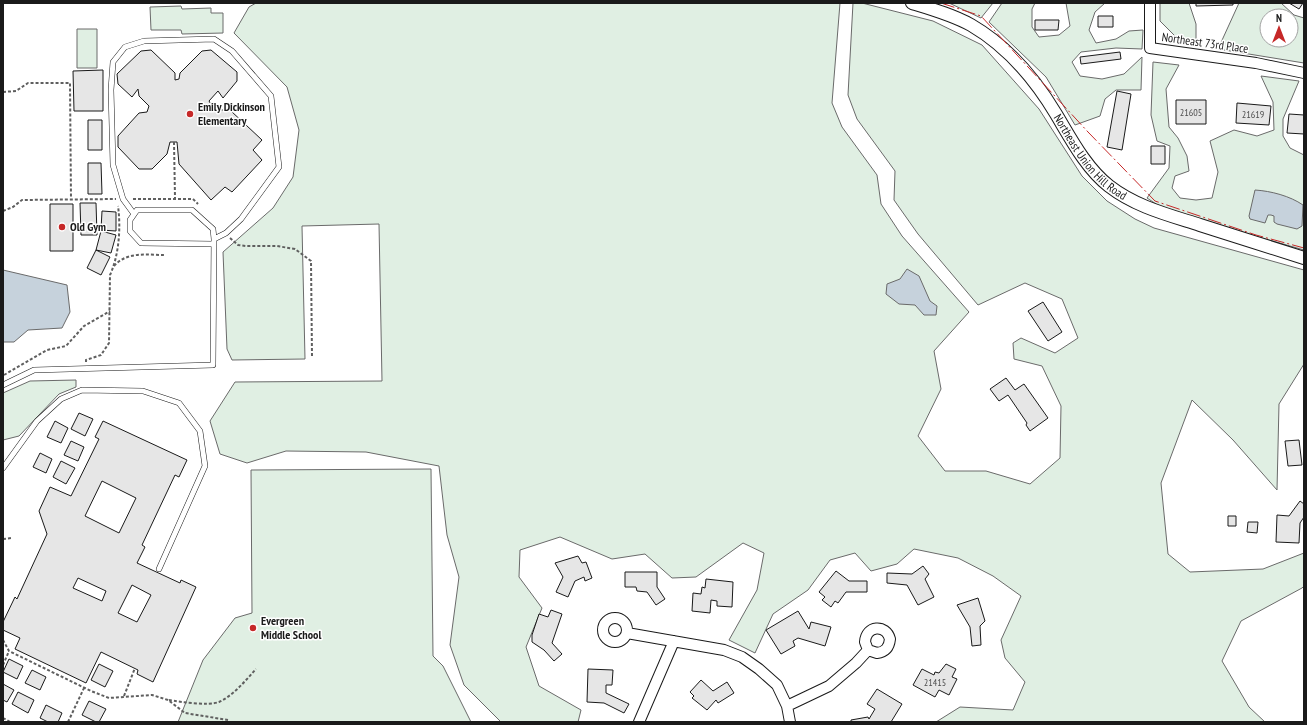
<svg xmlns="http://www.w3.org/2000/svg" width="1307" height="725" font-family="'PT Sans Narrow',sans-serif">
  <style>
    .green { fill: #e0efe3; stroke: #6a6a6a; fill-rule: evenodd }
    .water { fill: #c6d2dc; stroke: #6a6a6a }
    .building { fill: #e6e6e6; stroke: #1a1a1a; fill-rule: evenodd }
    .lines { fill: none; stroke-linecap: round; stroke-linejoin: round }
    .service-casing { stroke: #1a1a1a; stroke-width: 6 }
    .minor-casing { stroke: #1a1a1a; stroke-width: 12 }
    .tertiary-casing { stroke: #1a1a1a; stroke-width: 14 }
    .path { stroke: #5f5f5f; stroke-width: 2; stroke-dasharray: 3 2; stroke-linecap: butt }
    .service { stroke: #fff; stroke-width: 5 }
    .minor { stroke: #fff; stroke-width: 10 }
    .tertiary { stroke: #fff; stroke-width: 12 }
    .power { stroke: #c62828; stroke-width: 1; stroke-dasharray: 14 3 2 3; stroke-linecap: butt }
    .poi-dot { fill: #c62828; stroke: #fff; stroke-width: 1.5 }
    .labels { text-anchor: middle; stroke-width: 3; stroke-linejoin: round; paint-order: stroke }
    .number-label { font-size: 10px; fill: #4d4d4d }
    .street-label { font-size: 12px; fill: #1a1a1a; stroke: #fff }
    .poi-label { font-size: 12px; font-weight: bold; fill: #1a1a1a; stroke: #fff; text-anchor: start }
  </style>
  <rect width="100%" height="100%" fill="#fff"/>
  <path class="green" d="M256,3H840L832,103L842,127L877,175L881,204L902,236L969,312L934,351L941,389L918,436L945,471H986L1030,484L1060,458L1061,406L1042,366L1014,359L1013,343L1021,338L1055,353L1078,338L1062,299L1025,283L978,305L918,234L894,200L895,171L857,119L848,95L853,3H862L933,21L982,45L1039,109L1082,176L1107,201L1135,219L1154,228L1304,270V364L1279,404L1277,490L1233,440L1192,400L1161,483L1168,554L1190,572L1263,569L1304,553V586L1302,588L1241,621L1222,661L1249,707L1265,722H936L960,707L1013,710L1025,682L1005,658L1001,640L1021,596L993,576L958,558L914,549L897,564L871,571L855,553L830,560L808,590L773,614L755,653L729,640L757,590L764,553L743,543L696,577L672,578L645,554L612,559L560,537L520,550L519,577L542,608L526,647L539,686L581,710L578,722H501L464,685L450,645L459,577L447,535L439,466L366,452L286,451L247,463L220,454L210,421L235,382L382,381L379,224L302,226L305,359L232,360L227,349L223,252L273,208L293,177L299,130L287,87L234,33L249,7Z
    M949,3H993L981,18Z
    M1002,3H1035L1032,9V27L1039,37L1059,35L1070,26L1066,3H1105L1095,12L1089,30L1096,43L1116,39L1129,31L1143,30L1142,49L1116,48L1081,52L1072,62L1080,76L1102,79L1124,74L1142,57L1141,90H1116L1105,99L1100,116L1075,125L1046,77L989,22Z
    M1160,3H1189L1196,24V46L1182,43L1160,21Z
    M1239,3H1281L1294,15L1304,18V63L1218,49ZM1267,16H1291V40H1267Z
    M181,6L182,9L211,8V13H223V33L182,34L181,30H151L150,7Z
    M77,29H97V68H77Z
    M1153,62L1179,65L1166,89L1169,127L1178,138L1187,156L1189,171L1175,176L1172,188L1180,198L1196,200L1212,198L1218,172L1210,141L1234,130L1257,136L1274,130L1273,102L1261,76L1299,81L1283,119V136L1290,148L1304,155V250L1206,222L1159,206L1147,198L1169,168L1170,146L1157,141L1151,115Z
    M76,380V387L59,394L19,436L3,440V393L30,381Z
    M431,469L433,656L443,666L471,722H178L203,660L235,618L252,613L251,470Z"/>
  <path class="water" d="M1255,190C1271,191 1290,196 1303,205L1302,226L1297,229L1277,224L1274,222V216L1271,215H1268L1265,223L1250,219L1249,216Z
    M907,269L919,276L930,301L937,306L936,315H924L915,305L899,304L886,294L887,284L900,279Z
    M3,270L67,285L70,312L62,328L28,330L14,342H3Z"/>
  <path class="building" d="M1196,3H1233V5L1196,6Z
    M1289,3H1303L1299,9Z
    M1098,16H1113V27H1098Z
    M1035,20H1059L1058,30H1035Z
    M151,50L175,73V80L179,79L180,73L202,51L211,50L237,72V81L223,98L218,91L209,101L214,109L231,111L262,140L253,150L262,160L232,192L225,187L211,200L179,164L177,142H170L167,154L152,169H139L118,147V136L139,113L147,112L149,106L139,96L138,89L132,97L118,84L117,74L141,51Z
    M1120,52L1121,59L1081,64L1080,57Z
    M103,70V111H74L73,71Z
    M1117,91L1131,94L1122,150L1107,147Z
    M1176,100H1206V124H1176Z
    M1237,103L1271,106L1269,125L1236,123Z
    M1289,114L1304,115V134L1287,133Z
    M88,120H102V150H88Z
    M1151,146H1165V164H1151Z
    M88,163H101L102,194H88Z
    M80,203H96L97,235H81Z
    M50,204H73V251H50Z
    M102,211L116,212V231L101,230Z
    M101,231L116,235L111,253L96,250Z
    M96,250L110,257L101,275L87,268Z
    M1043,302L1062,332L1048,341L1028,311Z
    M1006,378L1015,390L1024,384L1048,418L1030,431L1026,425L1027,423L1008,395L999,401L990,389Z
    M79,413L93,419L85,436L71,429Z
    M55,421L68,428L61,443L47,437Z
    M103,421L187,460L179,477L175,475L142,545L145,547L137,563L180,583L181,580L196,587L153,682L137,674L138,670L101,652L86,683L15,649L20,638L3,630V622L15,597L17,599L47,534L39,511L50,487L71,496L99,439L95,437ZM102,481L136,498L119,533L85,516ZM78,578L106,591L102,601L73,588ZM132,585L151,595L137,622L118,613Z
    M1299,440L1302,465L1288,466L1285,441Z
    M71,441L84,447L78,461L64,455Z
    M40,453L52,459L46,473L33,467Z
    M61,461L75,468L66,484L53,477Z
    M1300,501L1304,504V517L1300,523L1299,543L1276,542L1277,515L1289,516Z
    M1228,516H1236V526H1228Z
    M1248,522H1258L1257,533L1247,532Z
    M578,556L582,563L586,562L592,578L585,581L584,577L575,581L568,597L556,592L563,577L555,563Z
    M923,566L929,574L925,579L934,597L918,605L907,585L887,583V573L912,574Z
    M836,571L849,581H867V592H846L838,603L835,601L831,607L822,600L825,597L819,592Z
    M625,572H657V587L665,599L656,605L647,592L637,591L636,587H625Z
    M706,579L733,582L732,607L717,606V601L711,600L710,613L692,611L693,593L701,594L702,587L705,588Z
    M978,598L985,621L980,626L981,645L972,646L970,627L957,605Z
    M551,610L562,614L552,643L562,654L554,661L544,650L532,642V635L539,614L548,617Z
    M798,611L809,629L811,622L831,627L825,646L798,638L793,641L795,646L781,654L766,630Z
    M9,659L23,666L17,679L3,672Z
    M99,664L113,671L105,687L91,680Z
    M946,664L956,669L952,677L957,679L949,695L939,690L935,697L913,685L922,669L934,675L935,672L939,673Z
    M588,669L613,670L612,685H606V693L629,704L624,713L604,703L587,702Z
    M32,670L46,677L40,690L25,683Z
    M701,680L713,691L727,682L734,693L718,703L716,700L707,710L692,698L694,696L690,692Z
    M3,684L14,690L7,702L3,700Z
    M877,689L902,704L891,722H851V720L868,717L869,719L875,709L867,704Z
    M18,692L34,700L28,713L12,704Z
    M89,701L106,709L99,722H96L82,715Z
    M46,705L62,713L58,722H48L40,718Z"/>
  <g class="lines">
    <g class="service-casing">
      <path id="service" d="M134,214L123,199L113,165L111,90L113,62L125,47L144,41L214,39L232,51L271,96L279,167L241,219L226,233L214,239
        M3,385L34,370L213,365L214,239L213,229L192,210H137L130,220V231L141,243L213,244
        M3,468L37,421L61,399L82,390L143,391L179,403L200,431L205,466L159,569"/>
    </g>
    <g class="minor-casing">
      <path id="minor" d="M1150,3V48L1256,63L1304,73
        M603 630a12 12 0 1 1 24 0a12 12 0 1 1-24 0Z
        M627,633L724,650L742,657L759,669L777,685L787,706L790,722
        M787,706L829,686L856,663L868,650L877,653C885,652 889,648 890,639C886,624 866,625 865,642L868,650
        M639,722L674,641"/>
    </g>
    <g class="tertiary-casing">
      <g id="tertiary">
        <path id="s1" d="M912,3C932,9 953,15 971,25C1007,46 1035,79 1056,114C1071,139 1086,168 1109,186C1136,207 1169,215 1200,225C1235,236 1269,247 1304,258"/>
      </g>
    </g>
    <path class="path" d="M3,92L16,91L28,83H70L71,199
      M174,142L175,198
      M133,199H193L198,204
      M3,211L13,207L22,200L116,199
      M230,238L238,245L246,246H277L295,249L311,261L312,357
      M114,266C127,251 148,255 165,255
      M86,362V360L101,355L109,343L110,275C119,255 121,228 118,206
      M4,375L47,350L66,346L84,326L110,311
      M3,539L12,538
      M3,640L9,651L91,691L109,698L152,695L168,700L185,713L228,720
      M3,665L9,651
      M124,696L135,668
      M169,700C181,702 208,706 219,702C234,695 245,681 256,669
      M3,718L10,722
      M68,722L84,688"/>
    <use href="#service" class="service"/>
    <use href="#minor" class="minor"/>
    <use href="#tertiary" class="tertiary"/>
    <path class="power" d="M941,3L981,16L1088,132L1155,201L1256,235L1304,248"/>
  </g>
  <g class="poi-dot">
    <circle cx="190" cy="114" r="4"/>
    <circle cx="62" cy="227" r="4"/>
    <circle cx="253" cy="628" r="4"/>
  </g>
  <g class="labels">
    <g class="number-label">
      <text x="1191" y="116">21605</text>
      <text x="1253" y="118">21619</text>
      <text x="935" y="686">21415</text>
    </g>
    <g class="street-label">
      <text transform="translate(1205 43) rotate(8)" y="4">Northeast 73rd Place</text>
      <text dy="4" stroke="none"><textPath href="#s1" startOffset="243">Northeast Union Hill Road</textPath></text>
    </g>
    <g class="poi-label">
      <text x="198" y="111">Emily Dickinson<tspan x="198" dy="14">Elementary</tspan></text>
      <text x="70" y="231">Old Gym</text>
      <text x="261" y="625">Evergreen<tspan x="261" dy="14">Middle School</tspan></text>
    </g>
  </g>
  <rect width="1307" height="725" fill="none" stroke="#1a1a1a" stroke-width="8"/>
  <g transform="translate(1279 28)"><circle r="19" fill="#ffffff" stroke="#a3a3a3"/>
  <path d="M0-3L7 15L0 10L-7 15Z" fill="#c62828"/>
  <text y="-6" font-size="11" font-weight="bold" text-anchor="middle" fill="#1a1a1a">N</text>
  </g>
</svg>
